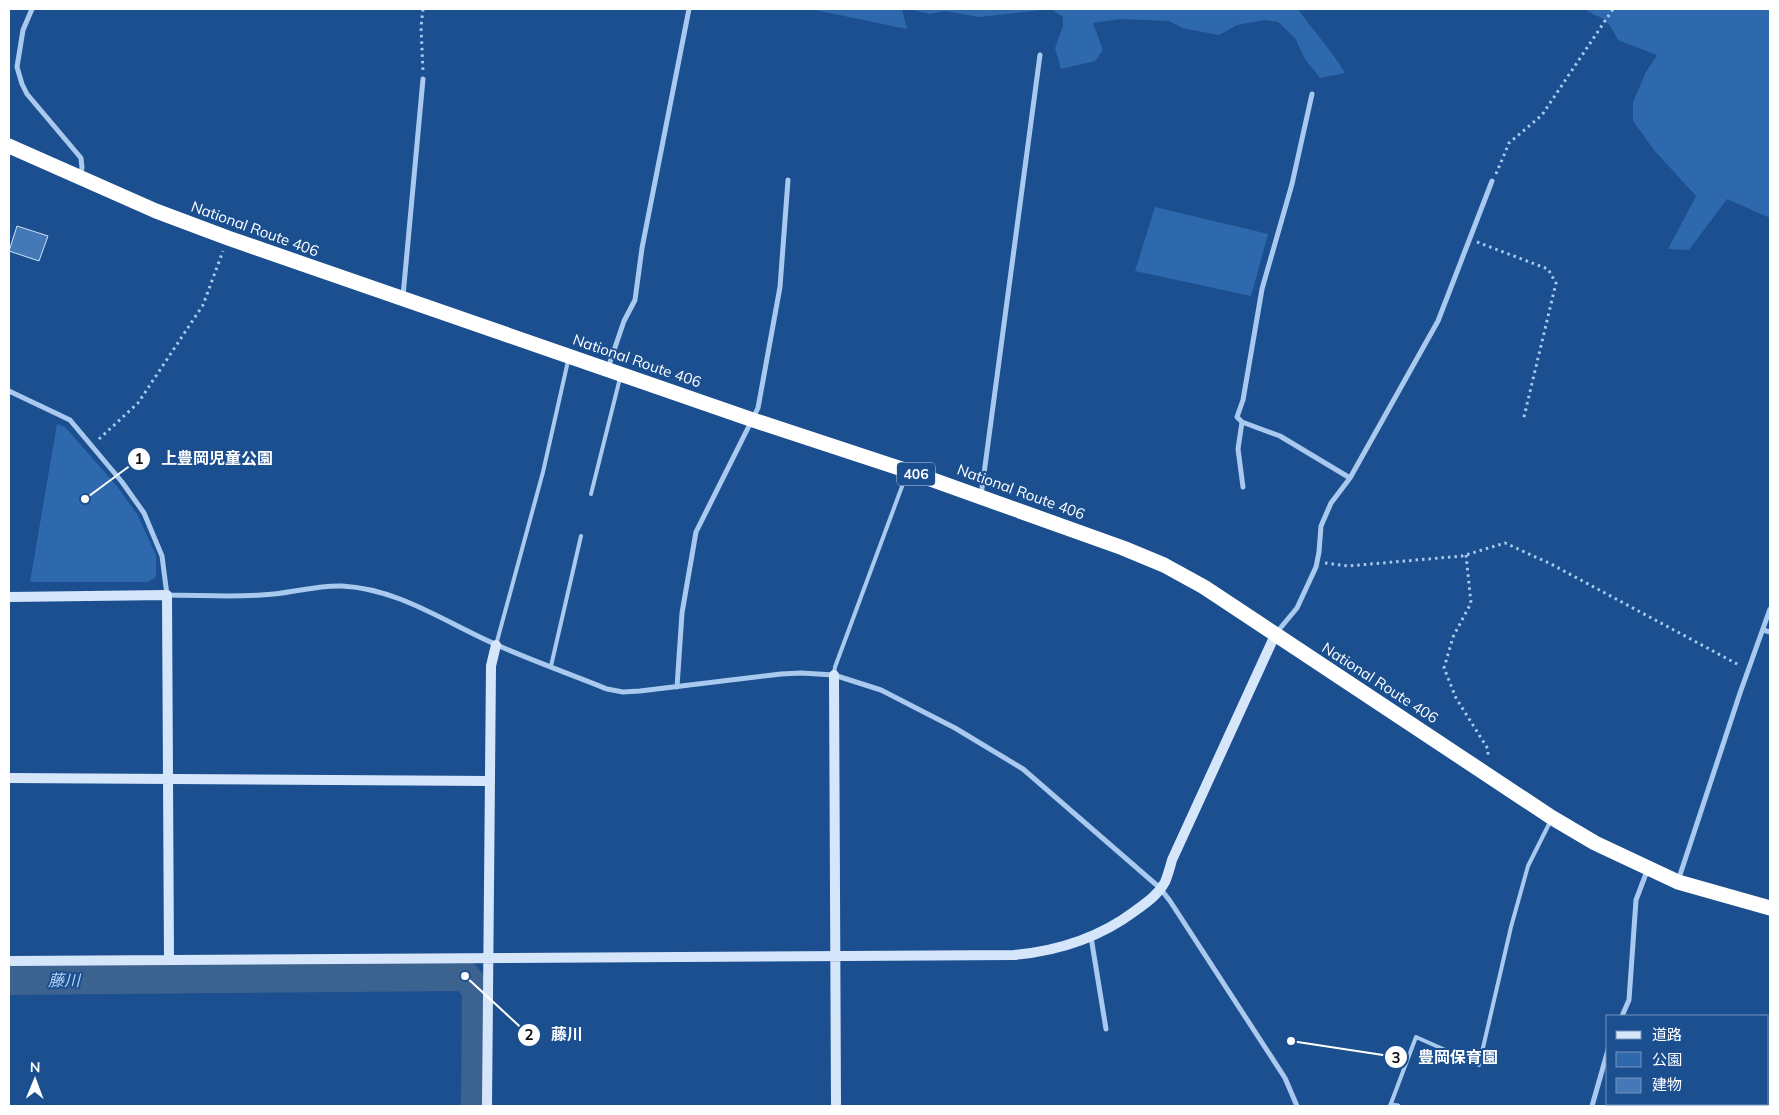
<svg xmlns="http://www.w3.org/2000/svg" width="1779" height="1115" font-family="Mulish,'Noto Sans JP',sans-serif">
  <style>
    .green { fill: #2e69ad }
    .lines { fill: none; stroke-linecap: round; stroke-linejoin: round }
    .river { stroke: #3c6290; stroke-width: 30 }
    .building { fill: #4478b7; stroke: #cfe3fa }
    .path { stroke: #a9c9ee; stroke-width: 3; stroke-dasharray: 2.5 4; stroke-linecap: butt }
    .lane { stroke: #a9c9ee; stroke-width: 4 }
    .street { stroke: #a9c9ee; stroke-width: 5 }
    .secondary { stroke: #d6e6fa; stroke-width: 10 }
    .highway { stroke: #fff; stroke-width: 15 }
    .labels { text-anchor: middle; stroke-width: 4; stroke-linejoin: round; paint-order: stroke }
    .shield { fill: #1b4f8f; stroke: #bbcadd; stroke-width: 1 }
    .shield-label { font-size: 14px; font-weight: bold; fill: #fff }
    .street-label { font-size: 15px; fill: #fff; stroke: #1b4f8f }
    .water-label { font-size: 16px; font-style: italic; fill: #b5d3f5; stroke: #1b4f8f }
    .leader { fill: none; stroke: #fff; stroke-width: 2 }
    .callout-dot { fill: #fff; stroke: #1b4f8f; stroke-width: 2 }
    .mark-label { font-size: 15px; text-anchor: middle; font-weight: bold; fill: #111 }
    .callout-label { font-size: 16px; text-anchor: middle; font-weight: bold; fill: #fff; stroke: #1b4f8f; stroke-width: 4; stroke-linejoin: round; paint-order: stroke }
  </style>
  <rect width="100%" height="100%" fill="#1b4f8f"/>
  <path class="green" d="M810,9H902L907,29Z
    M909,9H1298C1313,31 1331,49 1345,73L1320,78L1305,59L1295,38L1278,22L1265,20L1237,25L1219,35L1182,28L1169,21L1121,19L1093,23L1103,50L1095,61L1061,69L1055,48L1063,26V17L1051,9L979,17L945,11L930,14Z
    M1585,9H1770V218L1727,199L1689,250L1668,249L1696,196L1654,150L1633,121V102L1646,72L1657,55L1618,40C1614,32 1609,21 1600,17C1594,15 1590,13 1585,9Z
    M1155,207L1268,234L1251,296L1135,271Z
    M57,424L65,427L116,485L137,514L156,555V577L148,582H30Z"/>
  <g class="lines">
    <path class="river" d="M9,980L465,976L477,990L476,1106"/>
  </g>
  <path class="building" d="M17,226L48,236L39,261L9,251Z"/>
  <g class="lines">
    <path class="path" d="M423,9L421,27L423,71
      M1496,174L1509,143L1542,115L1613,9
      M1477,242L1548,269L1556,283L1523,421
      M99,439L138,403L203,305L223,251
      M1466,555L1471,603L1453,637L1444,668L1456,698L1488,749V756
      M1325,563L1348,566L1462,556L1505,543L1551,564L1739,665"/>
    <path class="lane" d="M591,494L620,378
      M496,645L543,472L568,361
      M551,666L581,536
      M834,673L835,667L907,473
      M1390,1106L1416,1037L1479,1065L1511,927L1528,866L1550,822"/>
    <path class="street" d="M32,9L23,30L17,67L22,84L27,94L81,158L82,168L80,174
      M1312,94L1292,184L1262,289L1243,400L1237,417L1242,422L1280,436L1350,478
      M403,296L423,79
      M608,368L624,321L635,300L642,248L689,9
      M9,391L70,420L122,482L144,513L162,556L167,595C203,595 239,598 274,594C296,592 319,585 342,586C400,589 446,623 497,645C533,661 570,674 607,689L623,692L640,691L781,674L801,673L834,675L881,690L955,728L1023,769L1160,888L1170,901L1285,1078L1297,1106
      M1242,422L1238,449L1243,487
      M981,496L1040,55
      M1763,630L1770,632
      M1277,632L1297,608L1316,567L1319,552L1321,526L1331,503L1350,478L1438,321L1492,181
      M677,687L682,613L696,532L758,408L780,287L788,180
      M1678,881L1740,693L1770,609
      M1091,937L1106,1029
      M1622,1016L1629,1000L1636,900L1647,871
      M1391,1105L1398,1106
      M1592,1106L1608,1050"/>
    <path class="secondary" d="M9,597L167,595L169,960
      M834,675L836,1106
      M9,778L489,781
      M9,961L1014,955C1058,951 1099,938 1135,911C1146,903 1158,895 1165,882C1168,875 1170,867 1172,860L1275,635
      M487,1106L491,666L496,645"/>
    <path class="highway" d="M9,146L156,211L228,238L753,420L908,471L1123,548L1164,565L1204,587L1551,817L1595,843L1678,882L1770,908"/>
  </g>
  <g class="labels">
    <rect class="shield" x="897" y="462.5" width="38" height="23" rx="4"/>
    <g class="shield-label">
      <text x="916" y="479">406</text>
    </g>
    <g class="street-label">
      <text transform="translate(255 229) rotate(20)" y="5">National Route 406</text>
      <text transform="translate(637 361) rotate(19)" y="5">National Route 406</text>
      <text transform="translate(1021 492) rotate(20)" y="5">National Route 406</text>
      <text transform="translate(1380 683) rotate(33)" y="5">National Route 406</text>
    </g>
    <g class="water-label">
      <text x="64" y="986">藤川</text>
    </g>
  </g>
  <path class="leader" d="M85 499L139 459M465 976L529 1035M1291 1041L1396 1057"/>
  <g class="callout-dot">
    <circle cx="85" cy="499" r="5"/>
    <circle cx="465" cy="976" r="5"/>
    <circle cx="1291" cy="1041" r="5"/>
    <circle cx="139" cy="459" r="12"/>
    <circle cx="529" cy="1035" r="12"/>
    <circle cx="1396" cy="1057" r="12"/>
  </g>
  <g class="mark-label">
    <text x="139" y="464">1</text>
    <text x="529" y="1040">2</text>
    <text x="1396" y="1063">3</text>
  </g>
  <g class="callout-label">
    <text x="217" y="464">上豊岡児童公園</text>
    <text x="567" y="1040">藤川</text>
    <text x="1458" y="1063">豊岡保育園</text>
  </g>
  <rect width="1779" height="1115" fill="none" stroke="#ffffff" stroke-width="20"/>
  <rect x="1606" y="1015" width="162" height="90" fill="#1b4f8f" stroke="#7695bc"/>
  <rect x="1616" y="1031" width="25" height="8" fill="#d6e6fa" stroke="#7695bc"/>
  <text x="1652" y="1040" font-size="15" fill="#ffffff">道路</text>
  <rect x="1616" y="1052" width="25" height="15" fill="#2e69ad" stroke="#7695bc"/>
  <text x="1652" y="1065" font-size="15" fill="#ffffff">公園</text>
  <rect x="1616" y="1078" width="25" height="15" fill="#4478b7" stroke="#7695bc"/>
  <text x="1652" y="1090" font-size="15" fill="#ffffff">建物</text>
  <g transform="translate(35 1080) rotate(1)" stroke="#1b4f8f" stroke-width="4" paint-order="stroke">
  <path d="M0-4L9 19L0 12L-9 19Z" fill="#ffffff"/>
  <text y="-8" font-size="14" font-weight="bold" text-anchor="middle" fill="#ffffff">N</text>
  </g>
</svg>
